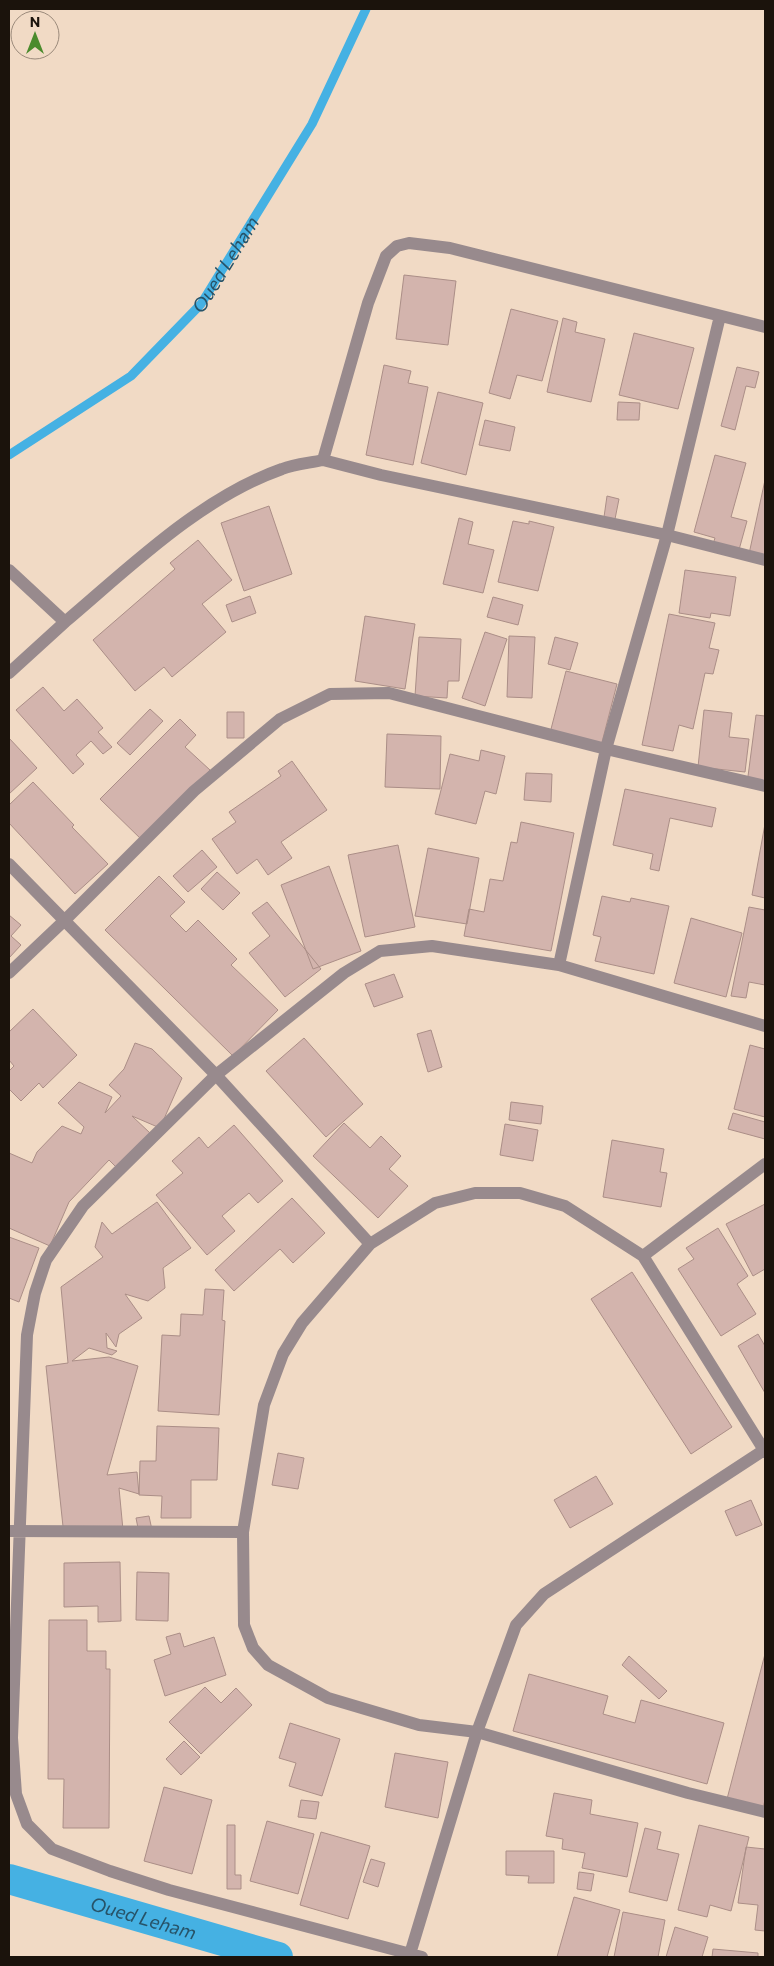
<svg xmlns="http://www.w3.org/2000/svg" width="774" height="1966" font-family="Commissioner,sans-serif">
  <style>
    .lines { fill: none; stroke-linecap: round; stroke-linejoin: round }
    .stream { stroke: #45b1e3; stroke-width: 9 }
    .canal { stroke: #45b1e3; stroke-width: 30 }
    .building { fill: #d3b4ad; stroke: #ab8e87 }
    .minor { stroke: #988a8d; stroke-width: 12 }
    .labels { text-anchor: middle; stroke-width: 4; stroke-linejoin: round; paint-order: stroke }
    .water-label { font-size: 19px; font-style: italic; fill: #275368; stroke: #f1dac5 }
  </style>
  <rect width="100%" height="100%" fill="#f1dac5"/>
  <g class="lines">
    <path class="stream" id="s1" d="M9,455L131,376L201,304L312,124L366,9"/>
    <path class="canal" id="s2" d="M9,1879L278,1957"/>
  </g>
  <path class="building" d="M404,275L456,281L448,345L396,339Z
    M511,309L558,321L542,381L517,375L510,399L489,393Z
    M563,318L577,322L575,332L605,339L591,402L547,392Z
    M634,333L694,348L678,409L619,395Z
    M384,365L411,371L408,383L428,387L413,465L366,455Z
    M737,367L759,372L755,388L746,386L735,430L721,426Z
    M438,392L483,403L466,475L421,463Z
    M618,402L640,403L639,420H617Z
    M485,420L515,427L510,451L479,445Z
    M715,455L746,463L731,517L747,521L737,557L711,550L715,538L694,532Z
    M765,480V557L749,554Z
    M607,496L619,499L615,519L604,517Z
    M269,506L292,574L244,591L221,523Z
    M459,518L473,522L468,544L494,550L483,593L443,584Z
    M513,521L529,524V521L554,527L538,591L498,582Z
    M198,540L232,580L202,604L226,632L172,677L164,667L135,691L93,640L175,569L170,563Z
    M685,570L736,577L730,616L711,613L710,618L679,613Z
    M250,596L256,613L232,622L226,605Z
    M493,597L523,605L518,625L487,617Z
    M669,614L715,623L709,648L719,650L713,674L705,673L693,729L679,725L673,751L642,745Z
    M365,616L415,624L405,689L355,681Z
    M485,632L507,639L485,706L462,698Z
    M509,636L535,637L532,698L507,697Z
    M419,637L461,639L459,681H448L447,698L415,696Z
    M555,637L578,643L570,670L548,664Z
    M566,671L617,684L601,746L550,733Z
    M43,687L64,711L77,699L103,728L98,732L112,747L103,754L91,741L76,755L84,764L73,774L16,710Z
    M150,709L163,721L130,755L117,743Z
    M704,710L732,713L729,737L749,739L745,772L698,767Z
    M227,712H244V738H227Z
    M756,715L765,716V786L747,784Z
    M180,719L196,735L185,747L210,770L144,842L100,799Z
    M387,734L441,736L440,789L385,787Z
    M9,738L37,768L9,794Z
    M481,750L505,756L496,794L485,791L476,824L435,814L450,754L479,761Z
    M292,761L327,810L281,842L292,858L268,875L257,859L237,874L212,839L236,822L229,812L281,776L278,771Z
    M526,773L552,774L551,802L524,800Z
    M33,782L74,825L72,827L108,864L75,894L9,823V805Z
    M625,789L716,808L712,827L670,818L659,871L650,869L653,854L613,845Z
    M521,822L574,833L551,951L464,936L469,909L484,912L490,879L503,881L511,842L517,843Z
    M765,824V898L752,895Z
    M398,845L415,927L365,937L348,855Z
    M428,848L479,858L467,924L415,916Z
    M202,850L217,867L188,892L173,876Z
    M329,866L361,951L313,969L281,885Z
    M217,872L240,893L223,910L201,889Z
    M159,876L185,902L170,916L186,932L198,920L237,959L231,965L278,1010L233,1056L105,930Z
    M602,896L630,902L631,898L669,906L654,974L595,961L601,937L593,935Z
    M267,902L321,969L285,997L249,953L270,936L252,913Z
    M749,907L765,910V985L749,982L746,998L731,996Z
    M9,915L21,925L11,936L21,945L9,958Z
    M691,918L742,933L726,997L674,983Z
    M394,974L403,997L374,1007L365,984Z
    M33,1009L77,1055L43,1088L39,1083L21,1101L9,1089V1071L14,1066L9,1060V1032Z
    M431,1030L442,1067L428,1072L417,1034Z
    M304,1038L363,1104L326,1137L266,1071Z
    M135,1043L152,1049L182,1078L160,1128L132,1116L150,1133L117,1168L109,1160L69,1202L50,1246L9,1228V1153L32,1163L37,1152L62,1126L81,1134L84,1127L58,1103L79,1082L112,1097L105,1113L121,1096L109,1085L124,1069Z
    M750,1045L765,1049V1117L734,1109Z
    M511,1102L543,1106L541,1124L509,1120Z
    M733,1113L765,1122V1139L728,1129Z
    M344,1123L370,1148L381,1136L401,1156L389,1169L408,1186L378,1218L313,1156Z
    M505,1124L538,1130L533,1161L500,1155Z
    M234,1125L283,1181L258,1203L249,1193L222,1216L235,1231L207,1255L156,1195L183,1173L172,1161L199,1137L208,1148Z
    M612,1140L664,1149L660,1172L667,1173L661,1207L603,1197Z
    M292,1198L325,1233L293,1263L280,1249L234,1291L215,1270Z
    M157,1202L191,1248L163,1268L165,1288L148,1301L125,1294L142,1318L119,1334L116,1347L106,1333L107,1348L117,1351L112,1355L89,1348L72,1361L109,1357L138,1366L107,1475L137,1472L139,1494L119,1488L123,1530L64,1536L46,1366L68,1363L61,1287L103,1257L95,1247L102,1222L112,1234Z
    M765,1204V1269L753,1276L726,1224Z
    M718,1228L748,1276L737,1284L756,1314L721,1336L678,1269L694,1259L686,1248Z
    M9,1237L39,1248L19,1302L9,1298Z
    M632,1272L732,1427L691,1454L591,1299Z
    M205,1289L224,1290L222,1320L225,1321L219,1415L158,1411L162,1335L180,1336L181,1314L203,1315Z
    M758,1334L765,1346V1393L738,1346Z
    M157,1426L219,1428L217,1480H191V1518H161L162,1496L139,1495L140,1461H156Z
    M278,1453L304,1458L298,1489L272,1485Z
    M596,1476L613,1504L570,1528L554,1500Z
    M751,1500L762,1525L736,1536L725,1511Z
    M149,1516L152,1530L139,1533L136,1518Z
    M120,1562L121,1621L98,1622V1606L64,1607V1563Z
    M137,1572L169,1573L168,1621L136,1620Z
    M49,1620H87V1651H106V1669H110L109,1828H63L64,1779H48Z
    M180,1633L184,1647L214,1637L226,1675L165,1696L154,1660L171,1654L166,1637Z
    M765,1654V1800L763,1808L727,1799Z
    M629,1656L667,1691L659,1699L622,1665Z
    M529,1674L608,1696L603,1714L635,1723L641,1700L724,1723L707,1784L513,1731Z
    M205,1687L221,1703L236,1688L252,1705L201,1754L169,1722Z
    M290,1723L340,1739L322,1796L289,1786L296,1763L279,1758Z
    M184,1741L200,1757L181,1775L166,1759Z
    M395,1753L448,1762L438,1818L385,1807Z
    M164,1787L212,1800L192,1874L144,1861Z
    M554,1793L592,1800L590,1814L638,1823L627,1877L582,1868L585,1853L562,1849L563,1839L546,1836Z
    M301,1800L319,1802L316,1819L298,1817Z
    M267,1821L314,1834L298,1894L250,1881Z
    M227,1825H235V1875H241V1889H227Z
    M699,1825L749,1837L731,1911L710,1905L707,1917L678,1910Z
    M645,1828L661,1832L657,1849L679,1854L667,1901L629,1892Z
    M321,1832L370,1846L348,1919L300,1905Z
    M746,1847L765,1849V1931L755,1930L758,1905L738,1903Z
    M506,1851H554V1883H528L529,1876L506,1875Z
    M371,1859L385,1863L378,1887L363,1882Z
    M579,1872L594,1874L591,1891L577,1889Z
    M574,1897L620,1910L607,1957H557Z
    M623,1912L665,1920L658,1957H614Z
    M675,1927L708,1937L702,1957H666Z
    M713,1949L758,1953V1957H712Z"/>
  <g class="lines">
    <path class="minor" d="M323,460L381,475L667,535L765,560
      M9,570L65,622C130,567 200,498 282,469C295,464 310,463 323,460L368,303L386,256L397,246L409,243L450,248L765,327
      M9,673L65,622
      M9,864L216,1075L370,1244
      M559,965L606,749L667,535L720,316
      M9,973L65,920L194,791L280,719L330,694L389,693L606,749L765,786
      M643,1256L765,1164
      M765,1449L764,1450L544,1594L516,1625L477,1732L419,1725L328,1698L268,1665L253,1648L244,1625L243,1532L264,1405L283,1354L302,1323L370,1244L435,1203L475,1193H520L565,1206L643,1256L764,1450L765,1452
      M9,1531L243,1532
      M410,1954L477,1732L688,1793L765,1812
      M422,1957L169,1890L110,1871L52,1849L27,1824L16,1794L12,1738L27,1335L35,1293L46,1260L83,1206L216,1075L344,973L380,951L432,946L559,965L765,1026"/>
  </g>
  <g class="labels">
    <g class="water-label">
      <text dy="7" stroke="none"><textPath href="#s1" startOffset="292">Oued Leham</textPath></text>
      <text dy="7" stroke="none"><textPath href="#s2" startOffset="140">Oued Leham</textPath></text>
    </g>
  </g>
  <rect width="774" height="1966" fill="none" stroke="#1b130c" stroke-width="20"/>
  <g transform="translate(35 35)"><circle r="24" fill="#f1dac5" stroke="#9b8a7b"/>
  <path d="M0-4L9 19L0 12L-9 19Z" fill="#4b8b2d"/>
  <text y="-8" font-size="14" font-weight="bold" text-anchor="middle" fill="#1b130c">N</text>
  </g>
</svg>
